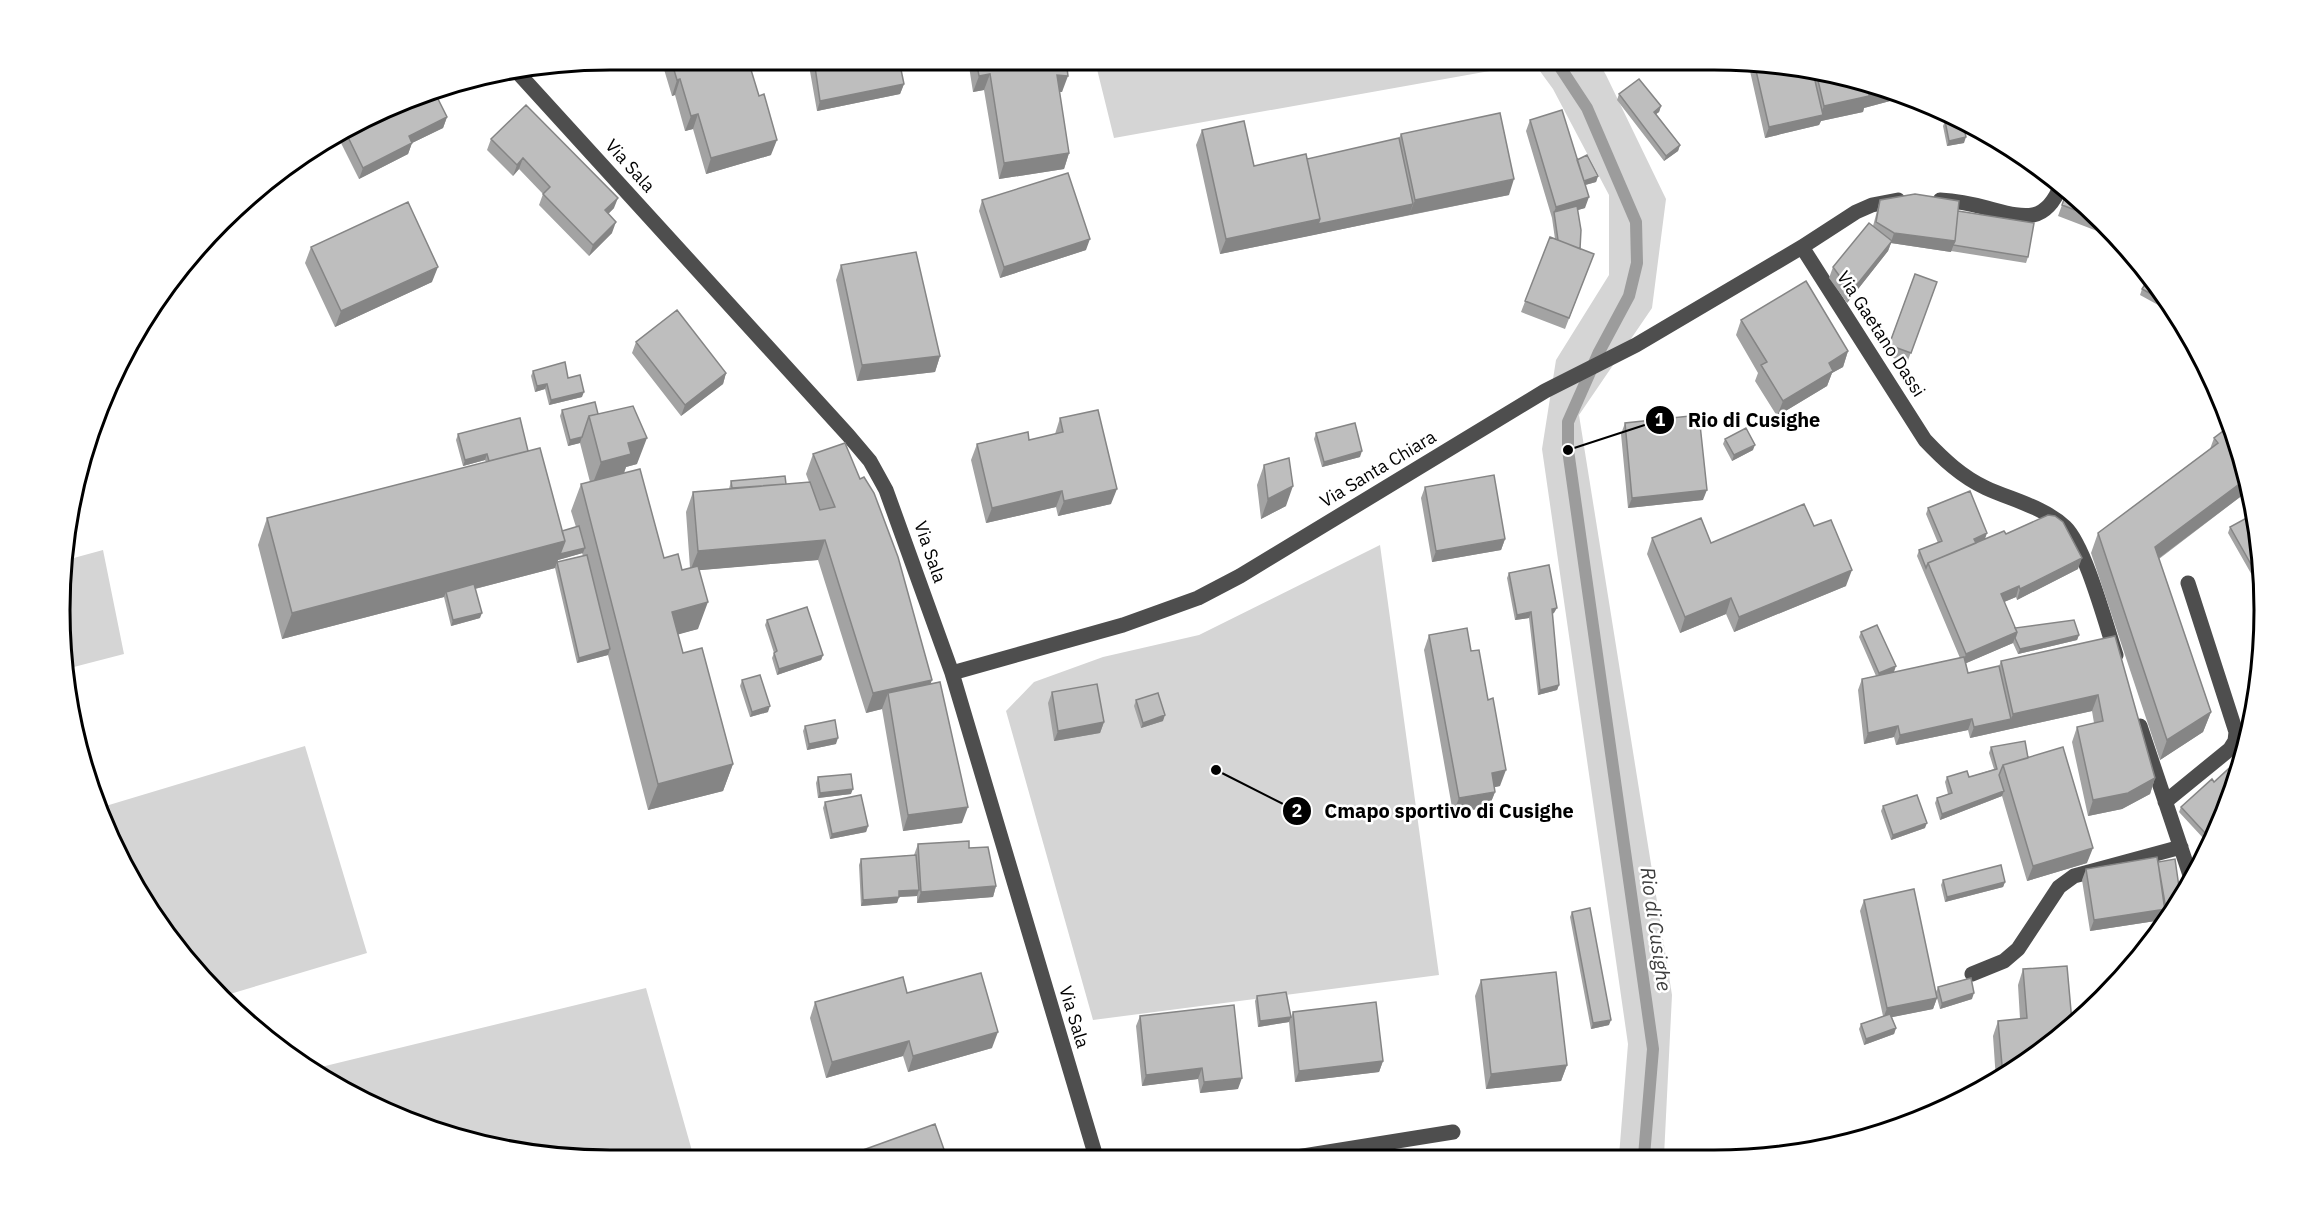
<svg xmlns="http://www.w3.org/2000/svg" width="2324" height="1220" font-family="'IBM Plex Sans',sans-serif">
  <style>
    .green { fill: #d5d5d5 }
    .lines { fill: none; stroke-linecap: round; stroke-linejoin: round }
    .stream { stroke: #9c9c9c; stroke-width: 12 }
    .minor { stroke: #4e4e4e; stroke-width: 15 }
    .wall { fill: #a3a3a3; fill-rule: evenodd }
    .shaded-wall { fill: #858585 }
    .building { fill: #bebebe; stroke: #858585; stroke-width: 1.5 }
    .labels { text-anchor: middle; stroke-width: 5; stroke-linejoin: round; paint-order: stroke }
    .street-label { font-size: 18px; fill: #000; stroke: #fff }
    .water-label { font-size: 20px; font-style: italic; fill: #3d3d3d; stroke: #fff }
    .rim { fill: none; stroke: #000; stroke-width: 3 }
    .leader { fill: none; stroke: #000; stroke-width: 2 }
    .callout-dot { fill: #000; stroke: #fff; stroke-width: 2 }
    .mark-label { font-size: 18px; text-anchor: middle; font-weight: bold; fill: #fff }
    .callout-label { font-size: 20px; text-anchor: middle; font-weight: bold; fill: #000; stroke: #fff; stroke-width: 5; stroke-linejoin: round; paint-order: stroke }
  </style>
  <rect width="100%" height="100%" fill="#fff"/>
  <path class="green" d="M1095,61H1598L1606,75L1666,199L1652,308L1579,415L1672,995L1664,1156H1619L1628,1044L1542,449L1556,360L1609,275V195L1553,89L1534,63L1114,138Z
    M1380,545L1439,975L1093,1020L1006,711L1034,682L1103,657L1199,635Z
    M103,550L124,654L66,669L61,646L70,559Z
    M305,746L367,953L220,997L153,916L102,821L99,808Z
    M646,988L694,1158L574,1159L467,1141L366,1103L317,1068Z"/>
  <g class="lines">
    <path class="stream" d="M1556,61L1587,108L1636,222L1637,263L1629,296L1599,352L1568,422V450L1653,1049L1644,1156"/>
    <path class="minor" d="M520,75L848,435L870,461L886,490L952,673L1096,1157
      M1940,200C1956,201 1972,204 1987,208C2022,217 2045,226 2061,185
      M1802,247L1925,440C1943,459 1962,477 1986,488C2012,500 2044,507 2065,527C2085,546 2106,625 2116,655
      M952,673L1123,625L1198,598L1240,576L1545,391L1636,345L1802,247L1856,212L1872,205L1898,200
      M2140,726L2191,878
      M2165,802L2230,749L2235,741L2236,732L2188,583
      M1972,974L2004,961L2018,949L2059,887L2074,876L2181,847
      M1297,1157L1453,1132"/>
  </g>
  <path class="wall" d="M657,60H748L771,155L706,174L693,129L685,131L675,95L672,96L663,66H659Z
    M808,60H899L904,84L900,94L817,111Z
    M968,60H1066L1062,92H1059L1069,153L1064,169L999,179L984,90L973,92Z
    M1753,62L1857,79L1905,97L1864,108L1863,112L1821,121L1819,125L1765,138L1750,71Z
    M433,89L447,117L443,128L412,143L408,154L359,179L339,139Z
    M1619,94L1661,106L1659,112L1656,114L1680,145L1678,151L1664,161L1617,100Z
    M1530,120L1577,160L1598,176L1596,182L1585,185V208L1577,210L1580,249L1594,254L1565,329L1521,312L1550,237L1555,239L1552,218L1526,131Z
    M1945,121L1964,143L1947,146L1943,126Z
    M1202,130L1254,166L1307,159L1399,138L1401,134L1509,195L1220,254L1196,145Z
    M491,139L614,208L608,214L612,233L589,256L539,205L543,194L519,169L513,176L487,150Z
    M2067,191L2118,239L2058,216Z
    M982,200L1086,250L1000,278L979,211Z
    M1880,200L1958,211L2028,257L2026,263L1951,251V252L1891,243L1888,251L1847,303L1829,278L1833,267L1873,226L1877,211Z
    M311,247L432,282L335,327L305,263Z
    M841,265L940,356L935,372L857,381L836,280Z
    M1915,274L1937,282L1907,363L1885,355Z
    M2149,278L2164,298L2160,306L2140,295L2142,289Z
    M1741,320L1848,351L1843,367L1832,373L1827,386L1777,416L1755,381L1758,373L1736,335Z
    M636,342L726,373L723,384L681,416L632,353Z
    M533,371L568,378L582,397L549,405L545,389L535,392L531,376Z
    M562,410L598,414L637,464L626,467L624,473L664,558L682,570L690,568L686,512L693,492L729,489L731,481L786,484L809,482L806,474L813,454L931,684L962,823L903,831L882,709L866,713L818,560L700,570L698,629L678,634L683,653L733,764L723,791L648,810L608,655L577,663L555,568L475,589L480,618L451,626L444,597L282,639L258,545L267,518L486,462L485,460L463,466L456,440L458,434L528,451L562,531L576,527L571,511L581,484L590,482L580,443L568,446L560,416ZM582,553L583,556L557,562L555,568L558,560Z
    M1060,418L1111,504L1058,516L1056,507L986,523L971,460L977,444L1029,440L1055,434Z
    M1625,423L1703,500L1628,508L1621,434Z
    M1316,433L1360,457L1322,467L1314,439Z
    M2214,438L2248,491L2159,559L2211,712L2203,732L2160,760L2091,553L2098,533L2210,449Z
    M1725,439L1753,450L1732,461L1723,444Z
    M1264,465L1286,506L1261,519L1257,485Z
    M1425,487L1505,539L1501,550L1432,562L1421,498Z
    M1928,508L1985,539L2006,534L2078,569L2017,600L2016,597L2004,602L2015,628L2079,635L2077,640L2018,654L2013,643L1966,663L1968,673L1999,666L2001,661L2115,636L2155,778L2150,794L2122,809L2088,816L2072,742L2077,727L2094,723L2092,711L1970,738L1968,730L1896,745L1894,737L1864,744L1858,690L1862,679L1876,676L1859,637L1861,632L1894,672L1891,673L1960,658L1917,556L1919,550L1938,543L1926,514Z
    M1814,526L1846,586L1734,632L1726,614L1680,633L1647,554L1652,538L1711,543Z
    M2230,527L2259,539L2261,591L2228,533Z
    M1509,573L1554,613L1552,614L1559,685L1557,690L1538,695L1529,618L1515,620L1507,578Z
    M767,620L823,655L821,660L777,675L772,658L774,653L765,625Z
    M1429,635L1471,651L1500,786L1494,787L1495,792L1489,807L1453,813L1424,650Z
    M742,680L768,712L750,717L740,686Z
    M1052,692L1104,722L1100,733L1054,741L1048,703Z
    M1136,700L1163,721L1141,728L1134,706Z
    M805,726L836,744L807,750L803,731Z
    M1991,747L2028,758L2087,863L2027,881L2002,796L1940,820L1935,803L1937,798L1948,794L1945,782L1947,777H1969L1994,769L1989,753Z
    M2241,763L2204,839L2179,812L2181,807Z
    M818,777L851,794L818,798L816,783Z
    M825,802L868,826L866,832L830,839L823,808Z
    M1883,806L1925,828L1891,840L1881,811Z
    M918,844L969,848L996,886L993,897L917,903V896L899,897L897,903L861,906L859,865L861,859L914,855Z
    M2158,862L2163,916L2162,920L2090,931L2082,880L2086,869Z
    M1943,880L2005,882L2003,887L1945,902L1941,885Z
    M1864,900L1936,992L1938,987L1972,999L1940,1009L1937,998L1933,1009L1892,1017L1896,1028L1894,1034L1864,1045L1859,1029L1861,1024L1883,1016L1860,911Z
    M1572,912L1609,1025L1591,1029L1570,917Z
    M2067,966L2020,1067L1996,1080L1993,1036L1998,1021L2020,1019L2018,985L2023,969Z
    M1481,980L1567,1065L1561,1081L1486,1089L1475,996Z
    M907,993L992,1048L908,1072L903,1056L826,1078L810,1018L815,1002Z
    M1257,996L1291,1017L1293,1012L1383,1061L1379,1072L1295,1082L1289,1022L1258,1027L1255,1001Z
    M1140,1016L1238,1089L1200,1093L1198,1079L1142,1086L1136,1026Z
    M863,1150L947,1158H860Z"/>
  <path class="shaded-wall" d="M662,60H665L663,66H659Z
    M990,74L984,90L973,92L979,76Z
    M1057,75L1068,76L1062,92L1051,91Z
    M680,79L675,95L672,96L677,80Z
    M904,84L900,94L817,111L820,101Z
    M1884,89L1905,97L1864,108L1863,112L1821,121L1819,125L1765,138L1769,127L1820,115L1824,106Z
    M1661,106L1659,112L1652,117L1654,112Z
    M698,114L693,129L685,131L691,116Z
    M447,117L443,128L412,143L408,154L359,179L363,168L409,136Z
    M1966,137L1964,143L1947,146L1949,141Z
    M777,140L771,155L706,174L711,158Z
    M1680,145L1678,151L1664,161L1666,156Z
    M1069,153L1064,169L999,179L1004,163Z
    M523,158L519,169L513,176L517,165Z
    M1598,176L1596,182L1578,187L1581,182Z
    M1514,179L1509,195L1409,215L1415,200Z
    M1589,197L1585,208L1555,217L1554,212L1556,207Z
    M618,198L614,208L601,221L605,210Z
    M1413,204L1409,215L1314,235L1318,224Z
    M1320,219L1314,235L1220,254L1226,239Z
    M616,222L612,233L589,256L593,245Z
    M1894,233L1955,241L1951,252L1891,243L1888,251L1847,303L1851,292L1891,242Z
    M1090,239L1086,250L1000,278L1004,267Z
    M438,267L432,282L335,327L341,311Z
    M1848,351L1843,367L1832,373L1827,386L1777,416L1783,401L1829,363Z
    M940,356L935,372L857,381L862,365Z
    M726,373L723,384L681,416L685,405Z
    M547,384L545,389L535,392L537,386Z
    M584,392L582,397L549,405L551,400Z
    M582,437L580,443L568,446L570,440Z
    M647,438L637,464L626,467L621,481L591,488L601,462L628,443Z
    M1755,445L1753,450L1732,461L1734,455Z
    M1362,451L1360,457L1322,467L1324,462Z
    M487,454L485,460L463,466L465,460Z
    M2246,479L2248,491L2147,567L2155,547Z
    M1293,486L1286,506L1261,519L1268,499Z
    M1117,489L1111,504L1058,516L1064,501Z
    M1707,490L1703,500L1628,508L1632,498Z
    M1062,491L1056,507L986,523L992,508Z
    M1987,533L1985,539L1972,544L1974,539Z
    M1505,539L1501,550L1432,562L1436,551Z
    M825,540L818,560L690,571L698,551Z
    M565,541L585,548L583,553L558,560L555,568L447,596L446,592L444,597L282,639L292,613Z
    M2082,558L2078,569L2017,600L2020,589Z
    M1852,570L1846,586L1734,632L1739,617Z
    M2019,586L2016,597L1997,605L2001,594Z
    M1731,598L1726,614L1680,633L1685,617Z
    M708,602L698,629L662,639L672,612Z
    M1557,608L1554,613L1550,614L1552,609Z
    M1531,612L1529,618L1515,620L1517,615Z
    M482,613L480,618L451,626L453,620Z
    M2017,632L2013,643L1962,665L1966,654Z
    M2079,635L2077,640L2018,654L2020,649Z
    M610,649L608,655L577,663L579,658Z
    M823,655L821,660L777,675L779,669Z
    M1896,666L1894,672L1877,679L1879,673Z
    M932,680L925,700L888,693L882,709L866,713L873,693Z
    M1559,685L1557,690L1538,695L1540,690Z
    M2098,695L2092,711L1970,738L1974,727L2011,719L2013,714Z
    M770,706L768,712L750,717L752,712Z
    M2211,712L2203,732L2160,760L2167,740Z
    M1165,715L1163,721L1141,728L1143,723Z
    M1972,719L1968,730L1896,745L1900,735Z
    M1104,722L1100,733L1054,741L1058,731Z
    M1898,726L1894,737L1864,744L1868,733Z
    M838,738L836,744L807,750L809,744Z
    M733,764L723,791L648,810L658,784Z
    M1506,770L1500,786L1486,789L1492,773Z
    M2155,778L2150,794L2122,809L2088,816L2093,800Z
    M853,789L851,794L818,798L820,793Z
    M2004,791L2002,796L1940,820L1942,814Z
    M1495,792L1489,807L1453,813L1459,798Z
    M968,807L962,823L903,831L908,815Z
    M2219,822L2217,827L2204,839L2206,834Z
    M1927,823L1925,828L1891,840L1893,835Z
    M868,826L866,832L830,839L832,834Z
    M2093,848L2087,863L2027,881L2033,866Z
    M2005,882L2003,887L1945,902L1947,897Z
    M996,886L993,897L917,903L921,892Z
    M919,890L917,896L897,897L899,891Z
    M899,897L897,903L861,906L863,900Z
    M2166,909L2169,910L2165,916H2163L2162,920L2090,931L2094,920Z
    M1974,993L1972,999L1940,1009L1942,1003Z
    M1937,998L1933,1009L1883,1019L1887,1008Z
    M1291,1017L1289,1022L1258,1027L1260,1021Z
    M1611,1020L1609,1025L1591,1029L1593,1023Z
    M1896,1028L1894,1034L1864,1045L1866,1039Z
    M998,1032L992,1048L908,1072L913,1056Z
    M909,1041L903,1056L826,1078L832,1062Z
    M1383,1061L1379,1072L1295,1082L1299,1071Z
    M1567,1065L1561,1081L1486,1089L1491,1074Z
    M1202,1068L1198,1079L1142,1086L1146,1075Z
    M1242,1078L1238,1089L1200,1093L1204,1082Z"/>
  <path class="building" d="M671,60H748L759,96L764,94L777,140L711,158L698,114L691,116L680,79L677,80Z
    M814,60H899L904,84L820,101Z
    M976,60H1066L1068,76L1057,75L1069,153L1004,163L990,74L979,76Z
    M1754,62L1813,72L1823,115L1769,127Z
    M1816,72L1857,79L1884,89L1869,93V96L1824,106Z
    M1639,79L1661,106L1654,112L1680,145L1666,156L1619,94Z
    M433,89L447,117L409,136L412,143L363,168L347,135Z
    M526,105L618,198L605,210L616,222L593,245L543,194L550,187L523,158L517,165L491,139Z
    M1562,110L1589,197L1556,207L1530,120Z
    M1500,113L1514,179L1415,200L1401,134Z
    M1959,118L1962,120L1966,137L1949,141L1945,121Z
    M1244,121L1254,166L1306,154L1320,219L1226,239L1202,130Z
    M1399,138L1413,204L1318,224L1320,219L1307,159Z
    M1587,155L1598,176L1584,181L1577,160Z
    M1068,173L1090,239L1004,267L982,200Z
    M2067,191L2096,218L2062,205Z
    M1915,194L1959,201L1955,241L1894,233L1876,222L1880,200Z
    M408,202L438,267L341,311L311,247Z
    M1577,206L1581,230L1580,249L1558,240L1554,212Z
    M1958,211L2034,223L2028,257L1953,245L1955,241Z
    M1869,223L1892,241L1851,292L1833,267Z
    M1550,237L1594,254L1569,318L1525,301Z
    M916,252L940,356L862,365L841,265Z
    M1915,274L1937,282L1911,353L1889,345Z
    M2149,278L2164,298L2162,300L2142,289Z
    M1806,281L1848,351L1829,363L1833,371L1783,401L1761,365L1767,362L1741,320Z
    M677,310L726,373L685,405L636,342Z
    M565,362L568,378L580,375L584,392L551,400L547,384L537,386L533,371Z
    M595,402L598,414L589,416L582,437L570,440L562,410Z
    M633,406L647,438L628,443L631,454L601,462L589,416Z
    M1098,410L1117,489L1064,501L1062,491L992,508L977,444L1028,432L1029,440L1063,432L1060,418Z
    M1699,415L1707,490L1632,498L1625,423Z
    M520,418L528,451L489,461L487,454L465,460L458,434Z
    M1355,423L1362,451L1324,462L1316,433Z
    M2231,425L2235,434L2246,479L2155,547L2211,712L2167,740L2098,533L2218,443L2214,438Z
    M1746,428L1755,445L1734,455L1725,439Z
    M845,443L860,479L864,477L874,493L898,557L932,680L873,693L825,540L698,551L693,492L810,482L820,510L835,507L813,454Z
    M540,448L565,541L292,613L267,518Z
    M1289,458L1293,486L1268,499L1264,465Z
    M640,469L664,558L678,554L682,570L698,566L708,602L672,612L683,653L702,648L733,764L658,784L581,484Z
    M1494,475L1505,539L1436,551L1425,487Z
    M785,476L786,484L732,488L731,481Z
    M1970,491L1987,533L1974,539L1976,543L1928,563L1926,568L1919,550L1942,541L1928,508Z
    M1804,504L1814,526L1831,520L1852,570L1739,617L1731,598L1685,617L1652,538L1701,518L1711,543Z
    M2254,514L2259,539L2261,582L2230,527Z
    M2048,515L2055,516L2063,522L2082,558L2020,589L2019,586L2001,594L2017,632L1966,654L1928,563L2004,531L2006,534Z
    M579,526L585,548L560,554L565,541L562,531Z
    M587,555L610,649L579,658L557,562Z
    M1549,565L1557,608L1552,609L1559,685L1540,690L1531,612L1517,615L1509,573Z
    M474,584L482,613L453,620L446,592Z
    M807,607L823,655L779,669L774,653L777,651L767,620Z
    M2074,620L2079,635L2020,649L2015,638L2017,632L2015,628Z
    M1877,625L1896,666L1879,673L1861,632Z
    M1467,628L1471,651L1479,650L1488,700L1493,698L1506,770L1492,773L1495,792L1459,798L1429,635Z
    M2115,636L2155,778L2128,793L2093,800L2077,727L2103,721L2098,695L2013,714L2001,661Z
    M1964,657L1968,673L1999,666L2011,719L1974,727L1972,719L1900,735L1898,726L1868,733L1862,679Z
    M760,675L770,706L752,712L742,680Z
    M940,682L968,807L908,815L888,693Z
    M1097,684L1104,722L1058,731L1052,692Z
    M1158,693L1165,715L1143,723L1136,700Z
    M835,720L838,738L809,744L805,726Z
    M2025,741L2028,758L2003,765L1999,775L2004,791L1942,814L1937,798L1952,793L1947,777L1967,771L1969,777L1997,769L1991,747Z
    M2063,747L2093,848L2033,866L2003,765Z
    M2238,760L2241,763L2219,822L2206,834L2181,807L2212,779L2214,782Z
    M851,774L853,789L820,793L818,777Z
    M861,795L868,826L832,834L825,802Z
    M1917,795L1927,823L1893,835L1883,806Z
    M969,841V848L988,847L996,886L921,892L918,844Z
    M916,855L919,890L899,891V897L863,900L861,859Z
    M2157,857L2166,909L2094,920L2086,869Z
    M2175,859L2180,894L2169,910L2165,911L2158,862Z
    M2001,865L2005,882L1947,897L1943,880Z
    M1914,889L1937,998L1887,1008L1864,900Z
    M1590,908L1611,1020L1593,1023L1572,912Z
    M2067,966L2072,1022L2020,1067L2003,1076L1998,1021L2027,1018L2023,969Z
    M1556,972L1567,1065L1491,1074L1481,980Z
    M981,973L998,1032L913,1056L909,1041L832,1062L815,1002L903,977L907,993Z
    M1971,978L1974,993L1942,1003L1938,987Z
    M1286,992L1291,1017L1260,1021L1257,996Z
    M1376,1002L1383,1061L1299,1071L1293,1012Z
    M1234,1005L1242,1078L1204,1082L1202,1068L1146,1075L1140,1016Z
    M1890,1014L1896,1028L1866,1039L1861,1024Z
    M935,1124L947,1158H866L863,1150Z"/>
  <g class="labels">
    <g class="street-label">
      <text transform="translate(630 166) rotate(48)" y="6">Via Sala</text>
      <text transform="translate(1881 334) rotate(57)" y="6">Via Gaetano Dassi</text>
      <text transform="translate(1378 469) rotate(-31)" y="6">Via Santa Chiara</text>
      <text transform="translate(930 552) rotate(71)" y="6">Via Sala</text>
      <text transform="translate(1074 1017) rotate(73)" y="6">Via Sala</text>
    </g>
    <g class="water-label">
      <text transform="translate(1656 929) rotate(82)" y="7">Rio di Cusighe</text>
    </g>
  </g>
  <path d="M0 0H2324V1220H0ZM610 70H1714A540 540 0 0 1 2254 610V610A540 540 0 0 1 1714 1150H610A540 540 0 0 1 70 610V610A540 540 0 0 1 610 70Z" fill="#fff" fill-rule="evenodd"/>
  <path class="rim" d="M610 70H1714A540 540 0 0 1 2254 610V610A540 540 0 0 1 1714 1150H610A540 540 0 0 1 70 610V610A540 540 0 0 1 610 70Z"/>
  <path class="leader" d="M1568 450L1660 420M1216 770L1297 811"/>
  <g class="callout-dot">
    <circle cx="1568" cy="450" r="6"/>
    <circle cx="1216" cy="770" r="6"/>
    <circle cx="1660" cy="420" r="15"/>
    <circle cx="1297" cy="811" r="15"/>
  </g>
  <g class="mark-label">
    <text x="1660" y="426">1</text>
    <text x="1297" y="817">2</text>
  </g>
  <g class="callout-label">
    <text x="1754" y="427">Rio di Cusighe</text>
    <text x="1449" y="818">Cmapo sportivo di Cusighe</text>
  </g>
</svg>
